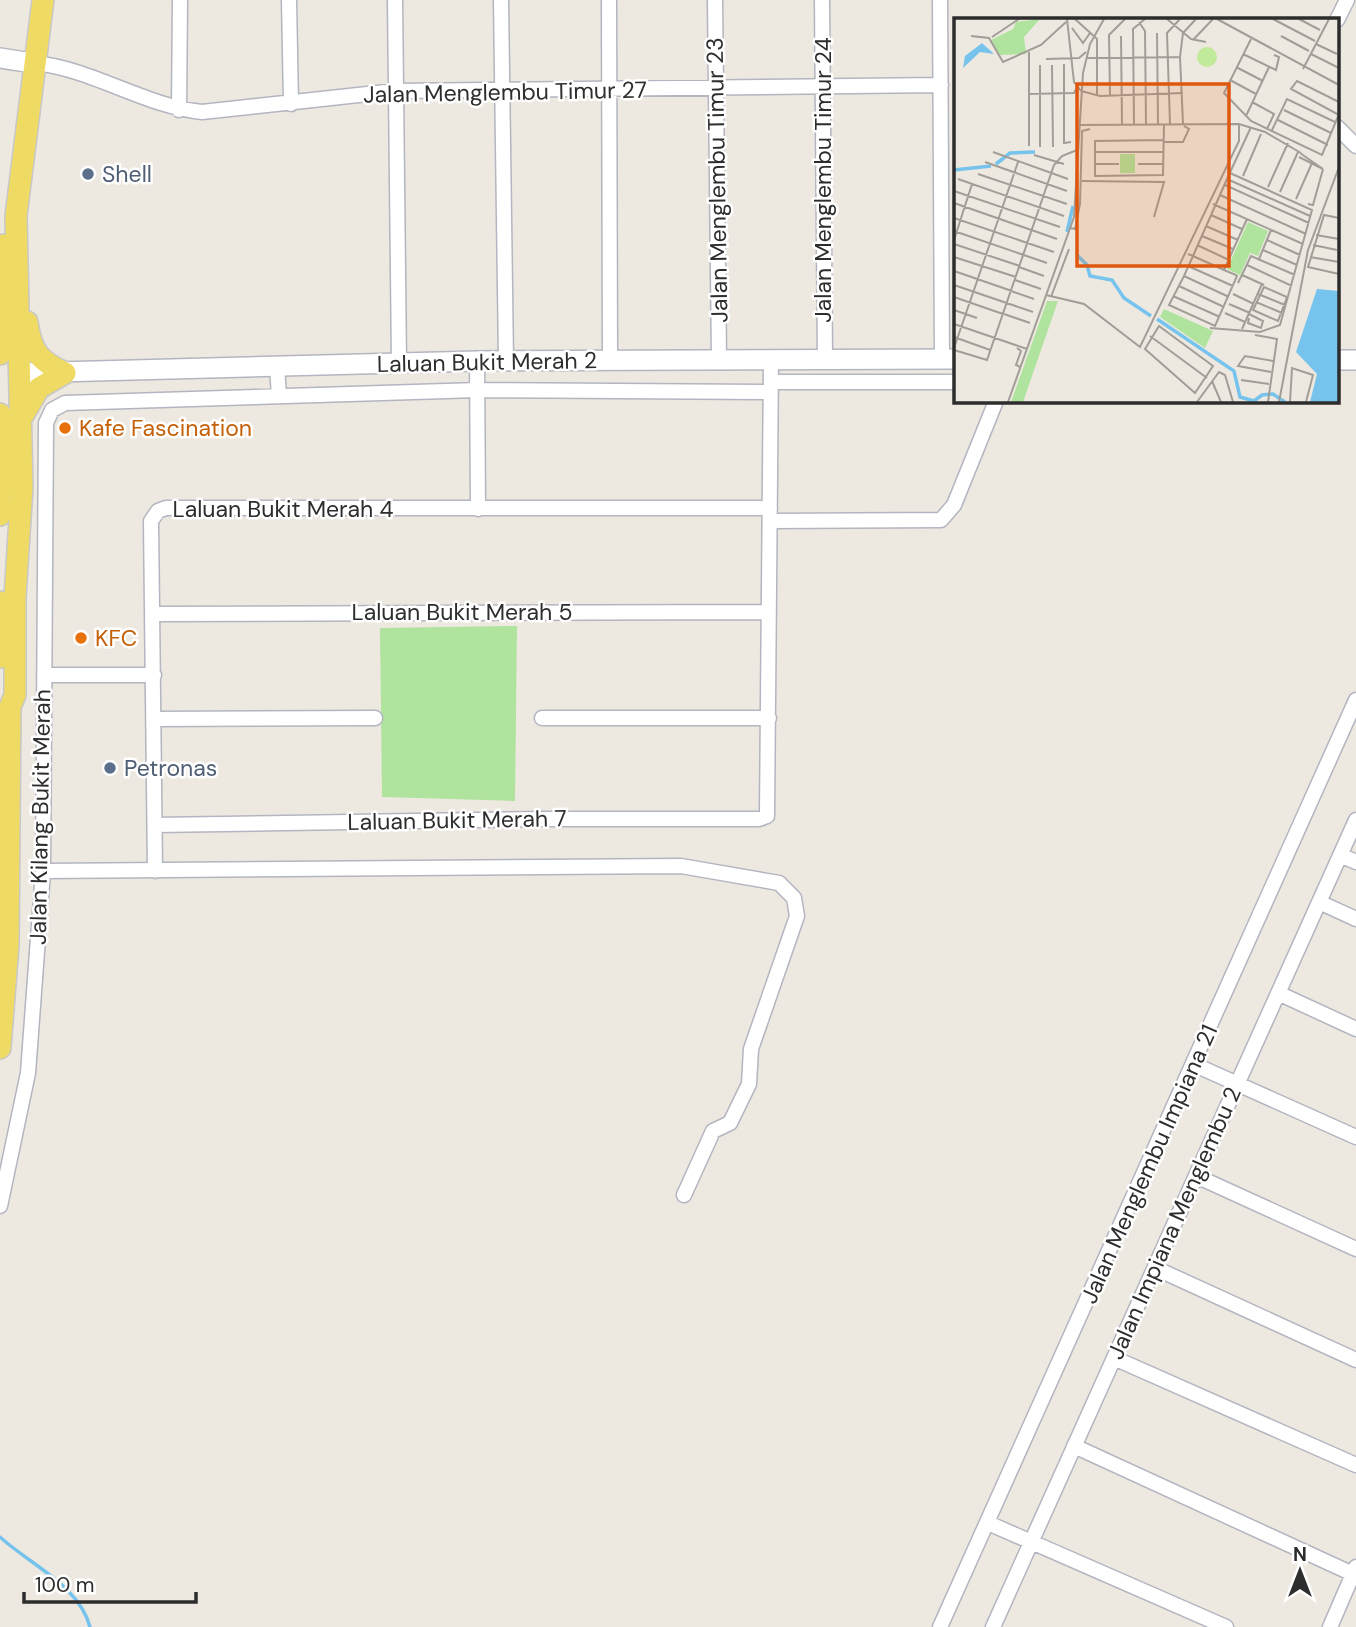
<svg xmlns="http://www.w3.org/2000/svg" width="1356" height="1627" font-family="'DM Sans',sans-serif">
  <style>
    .green { fill: #afe39e }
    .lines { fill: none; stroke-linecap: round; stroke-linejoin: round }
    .stream { stroke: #76c3ed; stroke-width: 3.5 }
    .street-casing { stroke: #b3b5c0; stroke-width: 17 }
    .secondary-casing { stroke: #b3b5c0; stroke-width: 22 }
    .primary-casing { stroke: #c8c8c8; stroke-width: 24 }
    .street { stroke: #fff; stroke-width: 14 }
    .secondary { stroke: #fff; stroke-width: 19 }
    .primary { stroke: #efdb64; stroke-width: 21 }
    .service-dot { fill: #5c6f8a; stroke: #fff; stroke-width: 2.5 }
    .food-dot { fill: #e8710a; stroke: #fff; stroke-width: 2.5 }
    .labels { text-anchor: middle; stroke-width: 5; stroke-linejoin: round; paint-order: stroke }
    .street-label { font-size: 23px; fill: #2d2d2d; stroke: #fff }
    .service-label { font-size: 23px; fill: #4e5e75; stroke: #fff; text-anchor: start }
    .food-label { font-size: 23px; fill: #c56008; stroke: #fff; text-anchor: start }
    .inset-river { fill: none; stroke: #76c3ed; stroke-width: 3.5 }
    .inset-road { fill: none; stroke: #a19e98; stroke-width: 2 }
    .view { fill: #df570e; fill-opacity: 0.15; stroke: #df570e; stroke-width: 3.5 }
    .inset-edge { fill: none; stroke: #2d2d2d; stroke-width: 3.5 }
  </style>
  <rect width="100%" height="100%" fill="#eee9e0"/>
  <path class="green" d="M517,626L515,801L382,797L380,628Z"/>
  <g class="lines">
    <path class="stream" d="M0,1537C29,1564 79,1585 90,1627"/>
    <g class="street-casing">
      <path id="street" d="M289,0L291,104
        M395,0L399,363
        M501,0L506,361
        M609,0L610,361
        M715,0L719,360
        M822,0L825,360
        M940,0L942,359
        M1337,20L1347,0
        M35,63C93,69 144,106 202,112L395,91L941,85
        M179,110L180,0
        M1337,127L1356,146
        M477,361L478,509
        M277,367L279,396
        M771,382H955
        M770,521L941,520L954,505L996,401
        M154,614L769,612
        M44,675H154
        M542,718H769
        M154,719L375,718
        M155,825L543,819H759L767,816L771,360
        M1340,855L1356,862
        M43,871L681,866L779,883L794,898L797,916L751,1049L749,1084L730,1123L713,1131L684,1195
        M155,871L151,521L158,511L166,508H770
        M1319,902L1356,919
        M1278,993L1356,1029
        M1193,1064L1356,1137
        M1196,1176L1356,1249
        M0,1206L28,1073L43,871L46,423L52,410L65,403L478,390L771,392
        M1155,1268L1356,1360
        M1114,1358L1356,1465
        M1074,1446L1353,1574
        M988,1523L1226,1627
        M940,1627L1356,700
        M993,1627L1356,820
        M1330,1627L1356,1567"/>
    </g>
    <g class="secondary-casing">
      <path id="secondary" d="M0,58L26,62
        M1337,360H1356
        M19,373L477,361L955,359"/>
    </g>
    <g class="primary-casing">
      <path id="primary" d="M27,322C31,351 39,361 65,373
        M0,354L4,245
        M0,414V515
        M22,417L39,388L65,373
        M1,492L9,435
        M0,602L2,657
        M0,1048L8,945L10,707L15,695V597L22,487L16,216L43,0"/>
    </g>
    <use href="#street" class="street"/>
    <use href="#secondary" class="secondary"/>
    <use href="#primary" class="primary"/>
  </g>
  <g class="service-dot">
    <circle cx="88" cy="174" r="7"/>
    <circle cx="110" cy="768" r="7"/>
  </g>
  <g class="food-dot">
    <circle cx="65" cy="428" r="7"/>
    <circle cx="81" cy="638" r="7"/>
  </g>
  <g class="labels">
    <g class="street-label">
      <text transform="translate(505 92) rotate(-1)" y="8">Jalan Menglembu Timur 27</text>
      <text transform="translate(717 180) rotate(-91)" y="8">Jalan Menglembu Timur 23</text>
      <text transform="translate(823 180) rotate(-90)" y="8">Jalan Menglembu Timur 24</text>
      <text transform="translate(487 362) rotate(-1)" y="8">Laluan Bukit Merah 2</text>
      <text x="283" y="517">Laluan Bukit Merah 4</text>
      <text x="462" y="620">Laluan Bukit Merah 5</text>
      <text transform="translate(40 817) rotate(-89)" y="8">Jalan Kilang Bukit Merah</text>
      <text transform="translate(457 820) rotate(-1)" y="8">Laluan Bukit Merah 7</text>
      <text transform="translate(1149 1164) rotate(-66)" y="8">Jalan Menglembu Impiana 21</text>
      <text transform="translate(1174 1223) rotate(-66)" y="8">Jalan Impiana Menglembu 2</text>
    </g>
    <g class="service-label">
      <text x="102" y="182">Shell</text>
      <text x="124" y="776">Petronas</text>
    </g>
    <g class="food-label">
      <text x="79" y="436">Kafe Fascination</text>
      <text x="95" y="646">KFC</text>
    </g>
  </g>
  <g transform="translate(954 18)">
    <rect width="385" height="385" fill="#eee9e0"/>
    <path d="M86,1L70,19L72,36L46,37L37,22L59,11L62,4ZM166,136H181V155H166ZM294,204L314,213L304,238L296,235L286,257L273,251ZM93,283H104L69,384H57ZM210,291L259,313L251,330L206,299Z" fill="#afe39e"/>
    <path d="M243 39a10 10 0 1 1 20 0a10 10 0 1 1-20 0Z" fill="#c1ea9a"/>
    <path d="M28,25L40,36L26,34L9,50L11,38ZM363,271L385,273V384H356L363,356L342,334Z" fill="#76c3ed"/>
    <path class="inset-river" d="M42,146L56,135L81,134M0,152L37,148M113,214L119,188M123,237L133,247L136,258L158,262L170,280L197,298M203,301L280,353L286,379L300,383L308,377L319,376L331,384"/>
    <path class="inset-road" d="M113,1L120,64L127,73M121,1L143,21V78M213,1L237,21L252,24M263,1L385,67M319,1L361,23M345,1L366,12M185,4L191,13L192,106M118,10L129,25L136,15M203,15L204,106M17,18L35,20L49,44L87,27L112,4M167,18L168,106M327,18L355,33M38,19L65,1M297,21L270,75L297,103L368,137L385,96M239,22L259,1M362,26L383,36M289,36L322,52L325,39L320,37M357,36L385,50M226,39L229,106M132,40L226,39L229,15L242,1M92,41L125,40L132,34M110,46V125L117,124M86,47V129M98,47L99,129M282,49L309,63M349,51L375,1M276,62L302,76M127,73L146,78L229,75M74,76L120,75L122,71M156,77L155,17L171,1M298,84L320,96L313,111M330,92L377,115M385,97L337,71L343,63L385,84M292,98L315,49M324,102L374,127M180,106L179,11L191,1M216,106L213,15L226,1M125,107L285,106L311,114L347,135M318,112L333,81L381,104M209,124H229L235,111L230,108M75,128V34M39,134L114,161M141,134H209M346,135L369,151M80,137L110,146M345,139L369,151M31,144L113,173M141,146H165M184,146H209M24,156L113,186M141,158L209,157L210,106M289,158L307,116M141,159V123L209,122M4,161L110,198M273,161L356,198M128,163L210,164L200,199M271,167L355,205M314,169L334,125M0,173L106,209M326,174L344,134M266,177L352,216M342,181L358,145M0,185L103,221M259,186L349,226M354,186L359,187L369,151M257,197L288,211M0,200L100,234M385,200L370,197L354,249L385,256M252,208L284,222M116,210L121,211L126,186L128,113L136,111M0,213L93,245M362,217L385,221M248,218L279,231M0,222L18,166M313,222L346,237M0,226L66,248M243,227L275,242M359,227L383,232M309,232L343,247M234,236L239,238L270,252L282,257L283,258L261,308L215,287L230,258L239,238L273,161L297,109M0,239L62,259M356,239L385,244M305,241L317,212M293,247L338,268M234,248L279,268M65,249L90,258M270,252L293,201M0,253L58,273M288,257L310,267M230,258L275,279M61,262L87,271M284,265L297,238L341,257M0,267L79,294M225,268L270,289M310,269L333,279L324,303L299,292ZM57,273L80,281M279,276L300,286M304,276L331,287M92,277L130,286L186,329L285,123V106M219,278L266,299M0,279L49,296M97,279L115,231M302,284L328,295M275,286L296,295M0,292L23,300M271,295L291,304M50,296L76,305M295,296L309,303L307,310L294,305L295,300M0,306L73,331M205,308L259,348L241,375L191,331ZM256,310L306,314L326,307L358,192L276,155M288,311L308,266M301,317L323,321L314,384M196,318L253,360M0,319L36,332M0,330L64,144M63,330L67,333L62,347L66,349M0,332L33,342L100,147L108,138L123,132M317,354L284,348L291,338L319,343M287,362L315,366M258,363L267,384M54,384L120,199L129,55L136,26L150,1M243,384L265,354L271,357L279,384M325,384L354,232L385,149M336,384L338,350L359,357L352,384"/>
    <path class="view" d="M123,66H275V248H123Z"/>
    <rect width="385" height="385" class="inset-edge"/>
  </g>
  <g transform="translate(1300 1571)" stroke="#ffffff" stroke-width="5" paint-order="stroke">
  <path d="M0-5L12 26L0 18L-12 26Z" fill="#2d2d2d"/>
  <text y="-10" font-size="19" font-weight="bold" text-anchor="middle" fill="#2d2d2d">N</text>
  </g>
  <path d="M24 1592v10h172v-10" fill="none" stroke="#2d2d2d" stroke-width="3.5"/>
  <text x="35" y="1592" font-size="21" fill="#2d2d2d" stroke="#ffffff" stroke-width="5" paint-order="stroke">100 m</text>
</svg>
